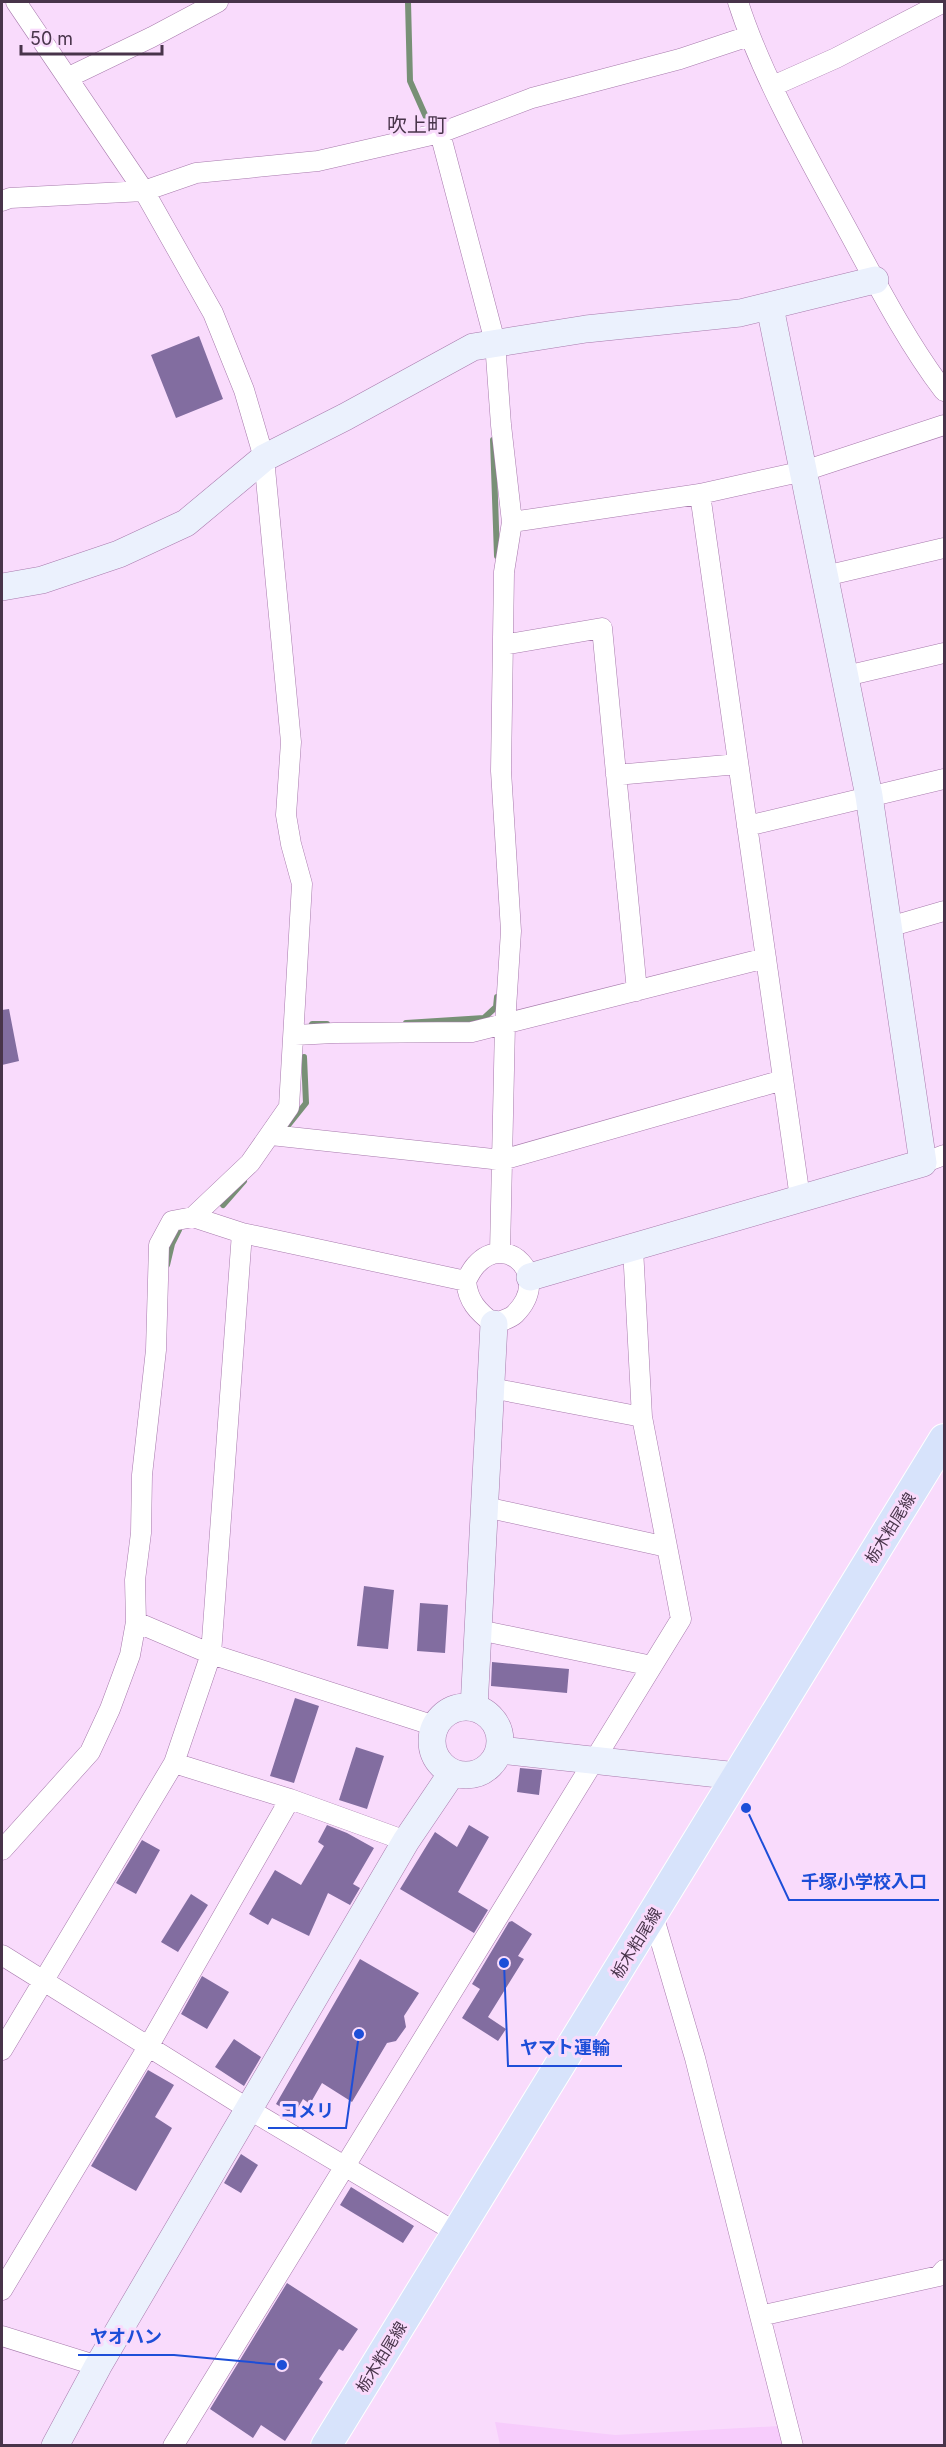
<svg xmlns="http://www.w3.org/2000/svg" width="946" height="2447" font-family="Inter,'Noto Sans JP',sans-serif">
  <style>
    .built { fill: #f7ccfc }
    .lines { fill: none; stroke-linecap: round; stroke-linejoin: round }
    .stream { stroke: #789076; stroke-width: 6 }
    .building { fill: #826da0 }
    .street-casing { stroke: #a77aac; stroke-width: 21 }
    .secondary-casing { stroke: #a77aac; stroke-width: 28 }
    .primary-casing { stroke: #fff; stroke-width: 32 }
    .street { stroke: #fff; stroke-width: 20 }
    .secondary { stroke: #ebf1fd; stroke-width: 27 }
    .primary { stroke: #d7e3fb; stroke-width: 30 }
    .labels { text-anchor: middle; stroke-width: 6; stroke-linejoin: round; paint-order: stroke }
    .street-label { font-size: 16px; fill: #48344a; stroke: #f9dbfc }
    .quarter-label { font-size: 20px; fill: #48344a; stroke: #f9dbfc }
    .leader { fill: none; stroke: #1d4ed8; stroke-width: 2 }
    .callout-dot { fill: #1d4ed8; stroke: #f9dbfc; stroke-width: 2 }
    .callout-label { font-size: 18px; text-anchor: middle; font-weight: bold; fill: #1d4ed8; stroke: #f9dbfc; stroke-width: 6; stroke-linejoin: round; paint-order: stroke }
  </style>
  <rect width="100%" height="100%" fill="#f9dbfc"/>
  <path class="built" d="M495,2422L615,2435L779,2426L783,2445H500Z"/>
  <g class="lines">
    <path class="stream" d="M408,2L410,81L430,126
      M493,440L497,556
      M406,1023L484,1018L496,1007L497,997
      M311,1026L312,1024H327
      M282,1133L306,1103L304,1057
      M223,1205L244,1181
      M167,1265L172,1244L179,1230"/>
  </g>
  <path class="building" d="M199,336L223,399L176,418L151,355Z
    M9,1009L19,1061L2,1065V1010Z
    M364,1586L394,1590L388,1649L357,1646Z
    M420,1603L448,1605L445,1653L417,1651Z
    M492,1662L569,1669L567,1693L491,1686Z
    M295,1698L319,1706L294,1783L270,1776Z
    M356,1747L384,1756L367,1809L339,1800Z
    M520,1768L542,1770L539,1795L517,1792Z
    M327,1825L347,1833L374,1848L353,1884L360,1888L350,1905L328,1893L309,1936L272,1918L268,1925L249,1914L275,1870L301,1885L324,1846L318,1842Z
    M469,1825L489,1837L458,1892L488,1910L474,1933L400,1889L435,1832L457,1847Z
    M142,1840L160,1850L136,1894L116,1883Z
    M191,1894L208,1905L178,1952L161,1942Z
    M512,1921L532,1934L518,1956L524,1959L488,2017L506,2029L498,2041L462,2018L480,1989L472,1984L509,1922Z
    M360,1959L419,1993L404,2016L406,2027L396,2041L387,2043L352,2102L322,2083L310,2104L303,2099L294,2115L276,2104Z
    M202,1976L229,1992L207,2029L181,2014Z
    M234,2039L261,2057L244,2086L215,2067Z
    M148,2070L174,2085L155,2117L172,2128L136,2191L91,2166Z
    M241,2154L258,2165L241,2193L224,2183Z
    M351,2187L414,2226L403,2243L340,2205Z
    M287,2283L358,2329L343,2351L339,2349L319,2379L323,2382L285,2441L261,2425L253,2438L210,2409Z"/>
  <g class="lines">
    <g class="street-casing">
      <path id="street" d="M16,2L144,191L213,313L244,390L264,458L291,742L286,815L291,844L302,884L289,1107L250,1163L193,1217
        M738,2C762,77 808,157 846,227C876,282 906,341 944,391
        M69,77L152,37L218,2
        M773,86L836,58L944,2
        M440,133L495,342L501,425L512,522L700,494L804,471L944,425
        M2,201L10,198L144,191L196,173L318,161L440,133L532,98L680,59L749,36
        M700,494L800,1198
        M825,576L944,548
        M503,645L602,628L637,991
        M846,676L944,653
        M616,775L738,764
        M747,826L944,779
        M889,927L944,911
        M295,1035L334,1033L472,1032L766,958
        M271,1135L502,1160L783,1080
        M923,1163L944,1155
        M500,1252L505,1024L511,931L501,771L504,572L512,522
        M491,1388L642,1417
        M485,1507L667,1547
        M136,1622L211,1654L435,1726
        M479,1630L652,1666
        M174,1763L290,1799L406,1841
        M2,1850L90,1752L110,1709L130,1655L136,1622L135,1580L141,1533L142,1475L156,1350L159,1245L172,1221L193,1217L242,1233
        M653,1915L695,2058L760,2316
        M2,1955L250,2110L457,2233
        M2,2050L174,1763L211,1654L242,1233L466,1281C468,1301 477,1311 494,1324C500,1321 510,1319 515,1314C553,1276 506,1231 476,1265C472,1269 469,1275 466,1281
        M2,2290L148,2047L290,1799
        M2,2336L98,2366
        M173,2446L681,1619L642,1417L633,1248
        M793,2446L760,2316L939,2276L944,2270"/>
    </g>
    <g class="secondary-casing">
      <path id="secondary" d="M2,587L42,580L119,554L186,523L264,458L345,417L473,347L586,329L740,313L875,280
        M530,1277L923,1163L869,796L770,307
        M432 1741a34 34 0 1 1 68 0a34 34 0 1 1-68 0Z
        M474,1708L494,1324
        M500,1750L737,1776
        M55,2446L98,2366L406,1841L452,1773"/>
    </g>
    <g class="primary-casing">
      <path id="primary" d="M326,2446L944,1439"/>
    </g>
    <use href="#street" class="street"/>
    <use href="#secondary" class="secondary"/>
    <use href="#primary" class="primary"/>
  </g>
  <g class="labels">
    <g class="street-label">
      <text transform="translate(890 1528) rotate(-58)" y="6">栃木粕尾線</text>
      <text transform="translate(636 1943) rotate(-58)" y="6">栃木粕尾線</text>
      <text transform="translate(381 2357) rotate(-58)" y="6">栃木粕尾線</text>
    </g>
    <g class="quarter-label">
      <text x="417" y="132">吹上町</text>
    </g>
  </g>
  <path class="leader" d="M746 1808L789 1900H939M504 1963L508 2066H622M359 2034L346 2128H268M282 2365L174 2355H78"/>
  <g class="callout-dot">
    <circle cx="746" cy="1808" r="6"/>
    <circle cx="504" cy="1963" r="6"/>
    <circle cx="359" cy="2034" r="6"/>
    <circle cx="282" cy="2365" r="6"/>
  </g>
  <g class="callout-label">
    <text x="864" y="1888">千塚小学校入口</text>
    <text x="565" y="2054">ヤマト運輸</text>
    <text x="307" y="2117">コメリ</text>
    <text x="126" y="2343">ヤオハン</text>
  </g>
  <rect width="946" height="2447" fill="none" stroke="#48344a" stroke-width="6"/>
  <path d="M21 45v9h141v-9" fill="none" stroke="#48344a" stroke-width="3"/>
  <text x="30" y="45" font-size="18" fill="#48344a" stroke="#f9dbfc" stroke-width="4.5" paint-order="stroke">50 m</text>
</svg>
